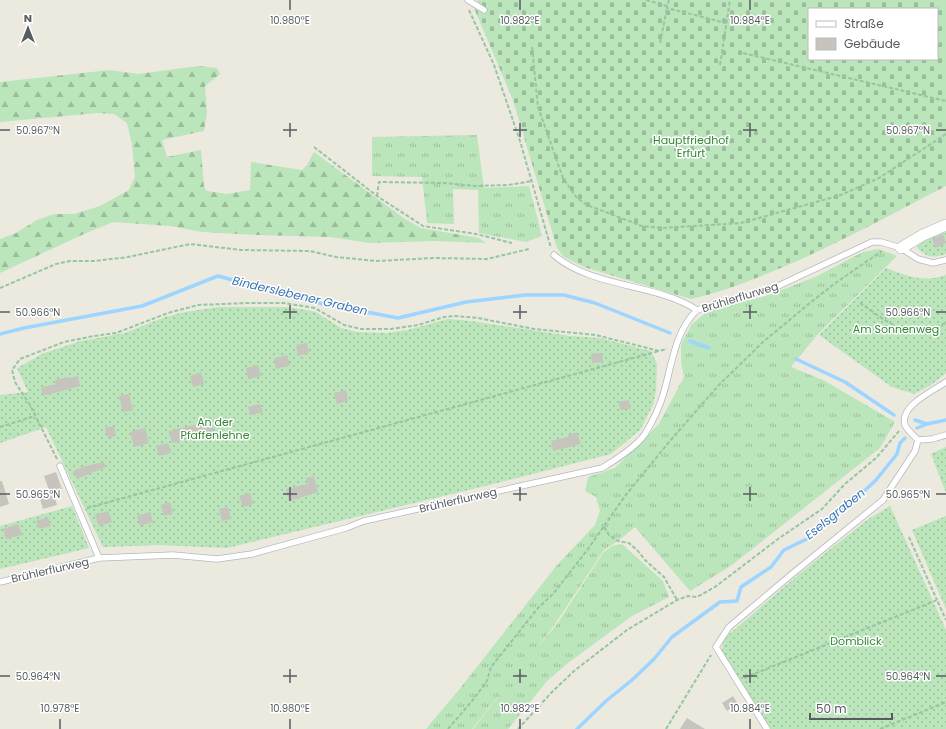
<svg xmlns="http://www.w3.org/2000/svg" width="946" height="729" font-family="Poppins,sans-serif">
  <style>
    .grass { fill: url(#grass-tufts) }
    .forest { fill: url(#forest-firs) }
    .cemetery { fill: url(#cemetery-stones); fill-rule: evenodd }
    .garden { fill: url(#garden-dots) }
    .lines { fill: none; stroke-linecap: round; stroke-linejoin: round }
    .stream { stroke: #9cd5ff; stroke-width: 3.5 }
    .building { fill: #c7c4bd }
    .lane-casing { stroke: #b5b8bd; stroke-width: 7 }
    .street-casing { stroke: #b5b8bd; stroke-width: 12 }
    .path { stroke: #94c6a2; stroke-width: 2; stroke-dasharray: 4 2; stroke-linecap: butt }
    .lane { stroke: #fff; stroke-width: 5.5 }
    .street { stroke: #fff; stroke-width: 11 }
    .ticks { fill: none; stroke: #585c61; stroke-width: 1.5 }
    .labels { text-anchor: middle; stroke-width: 3; stroke-linejoin: round; paint-order: stroke }
    .park-label { font-size: 11px; fill: #338536; stroke: #fff }
    .street-label { font-size: 11px; fill: #585c61; stroke: #fff }
    .water-label { font-size: 12px; font-style: italic; fill: #3a75b1; stroke: #fff }
    .ticks-label { font-size: 10px; text-anchor: middle; fill: #585c61; stroke: #fff; stroke-width: 3; stroke-linejoin: round; paint-order: stroke }
  </style>
  <defs>
    <pattern id="grass-tufts" width="24" height="20" patternUnits="userSpaceOnUse"><rect width="24" height="20" fill="#bbe5bb"/><path d="M3 7l-1-3M5 7V3M7 7l1-3M15 17l-1-3M17 17v-4M19 17l1-3" fill="none" stroke="#9bbd9b"/></pattern>
    <pattern id="forest-firs" width="22" height="20" patternUnits="userSpaceOnUse"><rect width="22" height="20" fill="#bbe5bb"/><path d="M5 1l3.5 6h-7zM16 11l3.5 6h-7z" fill="#9bbd9b"/></pattern>
    <pattern id="cemetery-stones" width="16" height="16" patternUnits="userSpaceOnUse"><rect width="16" height="16" fill="#bbe5bb"/><path d="M2 7V4a2 2 0 0 1 4 0v3zM10 15v-3a2 2 0 0 1 4 0v3z" fill="#9bbd9b"/></pattern>
    <pattern id="garden-dots" width="8" height="8" patternUnits="userSpaceOnUse"><rect width="8" height="8" fill="#bbe5bb"/><path d="M2 2h.1M6 6h.1" fill="none" stroke="#9bbd9b" stroke-width="1.8" stroke-linecap="round"/></pattern>
  </defs>
  <rect width="100%" height="100%" fill="#ece9df"/>
  <path class="grass" d="M477,135L484,188L529,186L542,236L526,242L479,233L478,190L453,189L454,224L427,223L422,177L372,176V137Z
    M879,249L897,256L817,335L791,367L823,380L895,422L880,448L732,565L690,591L635,527L618,541L604,550L555,624L537,648L557,624L603,553L612,546L622,544L663,581L669,597L632,616L568,663L547,681L508,729H473L519,671L472,729H426L462,686L557,565L595,525L600,511L596,497L585,491L588,477L615,468L659,424L684,377L681,362V344L692,324L709,310L766,296L815,277L863,252Z"/>
  <path class="forest" d="M198,66L217,68L220,74L205,86L207,112L204,131L162,140L167,157L201,150L204,187L207,191L227,194L250,190L251,162L302,170L307,165L314,152L405,219L421,228L479,238L486,243L436,241L369,243L331,237L257,235L202,232L170,226L113,222L84,234L0,273V239L16,233L37,220L54,214H74L100,206L129,190L135,177L132,144L127,123L114,114L97,113L0,122V82L110,70L138,74Z"/>
  <path class="cemetery" d="M478,0H946V186C896,212 848,238 797,261C762,276 728,291 691,299L584,267L564,257L557,248L513,100L474,8ZM809,9H937V59H809Z"/>
  <path class="garden" d="M946,229V254C934,258 927,258 917,248L921,241Z
    M886,268C908,276 923,283 946,275V373L931,385L914,394L892,387L819,335Z
    M218,307H286L300,309L316,312L341,328L357,332L387,333L408,330L447,319L471,321L570,336L600,338L651,351L657,364L656,391L653,405L640,430L611,454L481,487L227,548L160,545L103,547L46,427L0,443V395L28,392L17,368L44,353L81,341L125,333L165,317L185,312Z
    M946,447V493L931,454Z
    M72,506L89,548L0,569V526Z
    M890,506L946,630V729H771L722,651L723,642L728,635L798,575L867,520Z
    M946,516V609L912,530Z"/>
  <g class="lines">
    <path class="stream" d="M0,334L24,328L142,306L218,276L319,303L398,318L466,302L525,295H564L595,303L670,333
      M690,341L709,348
      M796,359L845,382L894,415
      M915,420L927,424
      M917,428L927,424L946,420
      M577,729L606,701L632,680L654,659L672,637L720,602L737,601L741,587L771,567L784,550L811,537L827,521L849,505L876,480L897,454L900,443L905,438"/>
  </g>
  <path class="building" d="M943,234L946,243L935,248L932,239Z
    M307,343L309,353L298,356L296,345Z
    M602,353L603,362L592,363L591,354Z
    M287,355L290,365L276,369L274,359Z
    M258,365L261,376L248,379L246,368Z
    M201,372L204,384L193,387L190,376Z
    M78,376L80,386L43,396L41,388L56,384L55,380L68,377L69,378Z
    M346,390L348,401L337,404L334,393Z
    M129,394L133,410L123,412L119,396Z
    M629,400L630,409L620,410L619,402Z
    M260,404L263,412L250,415L248,407Z
    M211,421L214,432L172,443L169,431Z
    M114,426L116,436L108,438L105,428Z
    M145,428L149,443L134,447L130,432Z
    M577,432L581,444L553,451L551,441L568,437V435Z
    M168,443L171,453L159,456L156,446Z
    M104,462L106,467L77,479L73,471L86,466Z
    M56,472L62,489L50,493L44,476Z
    M314,476L318,492L289,501L286,489L308,484L306,478Z
    M0,481H2L9,504L0,507Z
    M250,493L253,504L243,507L239,496Z
    M54,495L57,505L43,509L40,499Z
    M170,502L173,513L164,516L161,505Z
    M228,507L231,519L222,521L219,509Z
    M108,511L112,522L99,526L95,515Z
    M150,512L153,522L140,526L137,516Z
    M48,517L51,526L39,529L36,521Z
    M18,524L22,535L6,539L3,529Z
    M733,696L738,704L727,711L722,703Z
    M687,718L705,729H680Z"/>
  <g class="lines">
    <g class="lane-casing">
      <path id="lane" d="M468,0L484,10
        M554,255C592,288 656,283 697,310
        M918,440C914,436 907,430 905,425C899,406 933,391 946,382
        M918,440L932,439L946,435
        M60,466L99,558
        M0,582L99,558L173,555L217,559L252,554L346,528L364,521L602,468C614,461 637,446 645,434C653,421 660,406 664,392C672,364 675,331 697,310L776,287L872,242H881L901,248L918,259L933,263L946,260
        M767,729L716,647L729,627L792,574L883,500L915,451L918,440"/>
    </g>
    <g class="street-casing">
      <path id="street" d="M901,248L923,235L946,225"/>
    </g>
    <path class="path" d="M646,0L667,6
      M669,0L667,8L726,23
      M469,10L494,65L520,141L551,248
      M660,43L667,8
      M532,47L538,107L563,178L577,198L587,205L642,226L661,228L741,223L841,195L879,178L946,134
      M743,53L946,101
      M720,65L730,0
      M314,147L377,196L423,226L476,234L512,243
      M377,196L379,182L444,183L475,186L508,185L532,181
      M0,288L56,264L70,261H95L128,257L190,244L241,250L310,251L336,257L376,261L434,258L487,259L529,249
      M860,303C877,314 898,333 919,331C928,330 938,326 946,323
      M0,427L35,416
      M57,459L30,405L15,382L12,370L20,359L64,342L94,336L116,333L168,313L198,305L248,303H284L315,308L344,325L361,329H391L418,325L444,317L454,316L478,318L534,329L596,335L659,351L667,349
      M87,508L659,351
      M604,527L609,535L618,541L629,543L638,551L645,560L664,577L677,600
      M909,537L937,600
      M744,678L937,600L946,620
      M448,729L472,701L487,681L491,667L538,608L553,594L588,549L625,496L669,442L718,386L763,342L805,307L834,284L882,251
      M518,729L552,692L574,671L627,630L677,600L688,596L697,597L715,587L778,539L822,509L845,484L876,458L899,431
      M666,729L711,655
      M880,729L946,702"/>
    <use href="#lane" class="lane"/>
    <use href="#street" class="street"/>
  </g>
  <path class="ticks" d="M290,0V10M520,0V10M750,0V10M290,123V137M520,123V137M750,123V137M0,130H10M283,130H297M513,130H527M743,130H757M936,130H946M290,305V319M520,305V319M750,305V319M0,312H10M283,312H297M513,312H527M743,312H757M936,312H946M290,487V501M520,487V501M750,487V501M0,494H10M283,494H297M513,494H527M743,494H757M936,494H946M290,669V683M520,669V683M750,669V683M0,676H10M283,676H297M513,676H527M743,676H757M936,676H946M60,719V729M290,719V729M520,719V729M750,719V729"/>
  <g class="labels">
    <g class="park-label">
      <text x="691" y="144">Hauptfriedhof<tspan x="691" dy="13">Erfurt</tspan></text>
      <text x="896" y="333">Am Sonnenweg</text>
      <text x="215" y="426">An der<tspan x="215" dy="13">Pfaffenlehne</tspan></text>
      <text x="856" y="645">Domblick</text>
    </g>
    <g class="street-label">
      <text transform="translate(740 297) rotate(-17)" y="4">Brühlerflurweg</text>
      <text transform="translate(458 500) rotate(-13)" y="4">Brühlerflurweg</text>
      <text transform="translate(50 570) rotate(-13)" y="4">Brühlerflurweg</text>
    </g>
    <g class="water-label">
      <text transform="translate(300 296) rotate(13)" y="4">Binderslebener Graben</text>
      <text transform="translate(835 514) rotate(-39)" y="4">Eselsgraben</text>
    </g>
  </g>
  <g class="ticks-label">
    <text x="290" y="24">10.980°E</text>
    <text x="520" y="24">10.982°E</text>
    <text x="750" y="24">10.984°E</text>
    <text x="38" y="134">50.967°N</text>
    <text x="908" y="134">50.967°N</text>
    <text x="38" y="316">50.966°N</text>
    <text x="908" y="316">50.966°N</text>
    <text x="38" y="498">50.965°N</text>
    <text x="908" y="498">50.965°N</text>
    <text x="38" y="680">50.964°N</text>
    <text x="908" y="680">50.964°N</text>
    <text x="60" y="712">10.978°E</text>
    <text x="290" y="712">10.980°E</text>
    <text x="520" y="712">10.982°E</text>
    <text x="750" y="712">10.984°E</text>
  </g>
  <rect x="808" y="8" width="130" height="52" fill="#ffffff" stroke="#bcbec0"/>
  <rect x="816" y="21" width="20" height="6" fill="#ffffff" stroke="#bcbec0"/>
  <text x="844" y="28" font-size="12" fill="#585c61">Straße</text>
  <rect x="816" y="38" width="20" height="12" fill="#c7c4bd" stroke="#bcbec0"/>
  <text x="844" y="48" font-size="12" fill="#585c61">Gebäude</text>
  <g transform="translate(28 28)" stroke="#ffffff" stroke-width="3" paint-order="stroke">
  <path d="M0-3L7 15L0 10L-7 15Z" fill="#585c61"/>
  <text y="-6" font-size="11" font-weight="bold" text-anchor="middle" fill="#585c61">N</text>
  </g>
  <path d="M810 713v6h82v-6" fill="none" stroke="#585c61" stroke-width="2"/>
  <text x="816" y="713" font-size="12" fill="#585c61" stroke="#ffffff" stroke-width="3" paint-order="stroke">50 m</text>
</svg>
